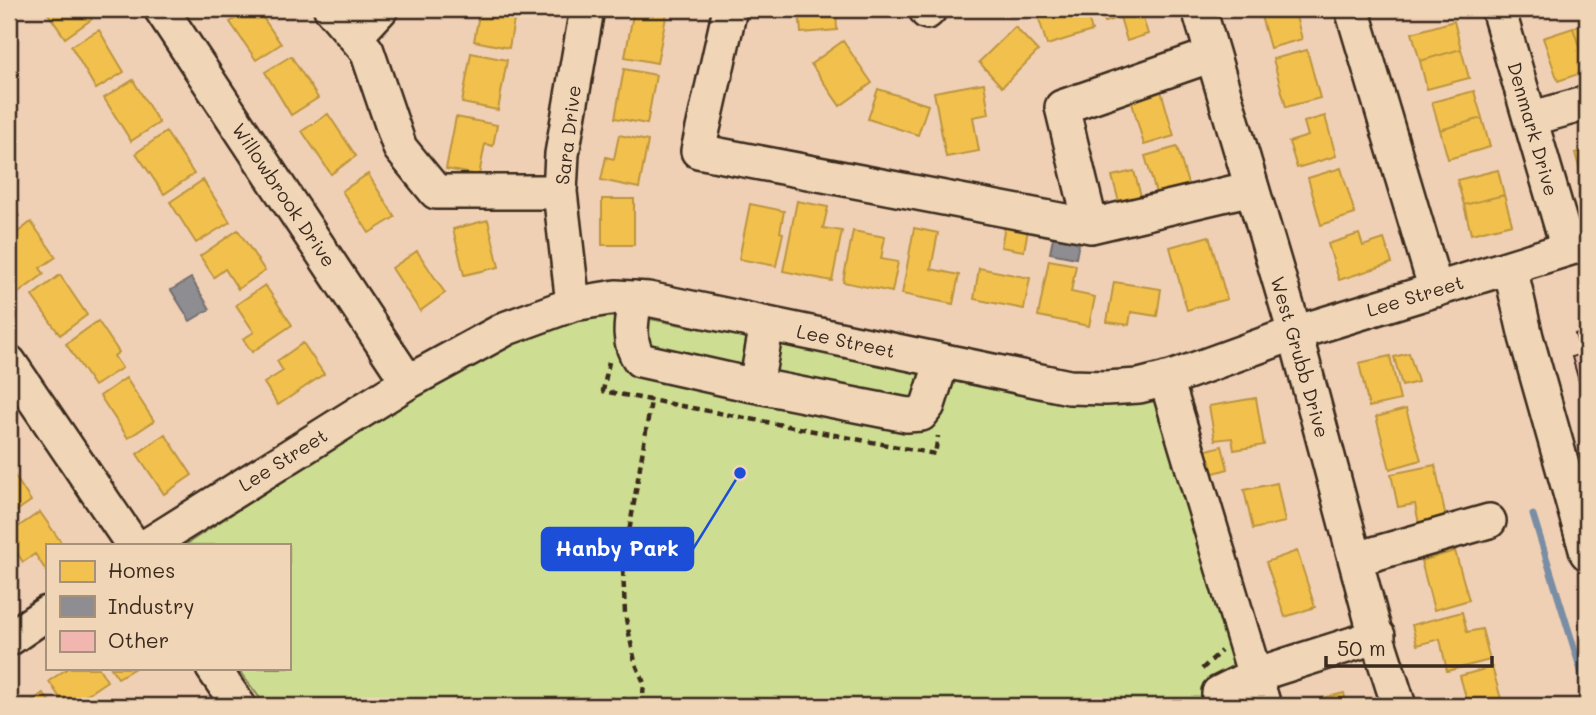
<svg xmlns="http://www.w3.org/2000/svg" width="1596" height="715" font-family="Mali,sans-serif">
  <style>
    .green { fill: #cdde92; stroke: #848458; stroke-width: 2 }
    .homes { fill: #f2c14e; stroke: #bb9440; stroke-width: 2 }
    .industry { fill: #8d8d92; stroke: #746f6f; stroke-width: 2 }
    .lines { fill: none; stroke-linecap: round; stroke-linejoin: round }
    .stream { stroke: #798ea4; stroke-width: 7 }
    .building { fill: #f1b6af; stroke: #3b2a1e; stroke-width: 2 }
    .minor-casing { stroke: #3b2a1e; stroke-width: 38 }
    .path { stroke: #3b2a1e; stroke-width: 4.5; stroke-dasharray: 7 5; stroke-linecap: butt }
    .minor { stroke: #f0d6b7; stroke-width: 33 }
    .labels { text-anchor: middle; stroke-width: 7; stroke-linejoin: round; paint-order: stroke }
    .street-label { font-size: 19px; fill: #3b2a1e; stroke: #f0d6b7 }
    .leader { fill: none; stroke: #1d4ed8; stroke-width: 2.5 }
    .callout-dot { fill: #1d4ed8; stroke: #f0d6b7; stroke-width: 2.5 }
    .callout { fill: #1d4ed8; stroke: #1d4ed8; stroke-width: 2.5 }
    .callout-label { font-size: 21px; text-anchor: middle; font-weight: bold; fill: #fff }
  </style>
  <rect width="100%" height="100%" fill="#f0d0b5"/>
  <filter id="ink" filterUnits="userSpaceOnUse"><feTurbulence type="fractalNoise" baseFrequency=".0143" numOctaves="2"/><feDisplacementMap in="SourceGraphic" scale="14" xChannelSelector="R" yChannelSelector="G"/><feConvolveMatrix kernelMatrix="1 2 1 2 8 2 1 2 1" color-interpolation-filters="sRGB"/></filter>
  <g filter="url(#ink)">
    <path class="green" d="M585,316L645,318L1067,399L1161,387L1253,706H266L237,668H289V545H185L419,390L489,349Z"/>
    <path class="homes" d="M45,9H85L92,19L65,38Z
      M250,9H257L281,44L256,60L230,22Z
      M480,9H516L509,48L474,41Z
      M634,9H651L667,12L657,63L625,57Z
      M799,9H836L837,30L801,33Z
      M1036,9H1085L1092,31L1047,45Z
      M1101,9H1140L1148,34L1127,41L1120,17L1105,22Z
      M1259,9H1294L1302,39L1270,48Z
      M1454,21L1461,49L1420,61L1412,33Z
      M1587,23V69L1573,28Z
      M1015,27L1038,51L1002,87L979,62Z
      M1573,28L1587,71L1558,81L1543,38Z
      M99,30L124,72L96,89L71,46Z
      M843,41L872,83L840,106L811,64Z
      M1461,49L1469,78L1427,89L1420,61Z
      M1307,50L1320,98L1286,107L1273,59Z
      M471,53L507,60L498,110L462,103Z
      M291,56L318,98L291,115L265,72Z
      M624,69L656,75L647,124L615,118Z
      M133,80L159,123L131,141L104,98Z
      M984,83L989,114L973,117L979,151L946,157L934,92Z
      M1160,87L1174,136L1144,145L1130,96Z
      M878,89L928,105L918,135L868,119Z
      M1474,91L1482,118L1440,130L1432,102Z
      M328,114L356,156L331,174L302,131Z
      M1325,116L1336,156L1297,168L1289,142L1308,136L1304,122Z
      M456,117L497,125L493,146L485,144L479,175L446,169Z
      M1482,118L1490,147L1448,159L1440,130Z
      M166,132L194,174L164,194L136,153Z
      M619,135L648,141L639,188L601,180L606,157L614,159Z
      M1177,147L1191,194L1159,203L1145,156Z
      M1587,149V196L1575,153Z
      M1341,168L1355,214L1321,225L1308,178Z
      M1498,170L1504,195L1464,205L1457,180Z
      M1134,171L1141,196L1119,202L1112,176Z
      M368,174L395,217L369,233L342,191Z
      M203,180L230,222L196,243L170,202Z
      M1504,195L1512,224L1471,234L1464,205Z
      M9,199L19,216L9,223Z
      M602,199H634V245H602Z
      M797,201L828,207L823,228L842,231L832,281L783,271Z
      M750,204L784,211L780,232L783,233L776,266L739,259Z
      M488,220L499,267L464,275L453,229Z
      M1006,220L1029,224L1024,251L1001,247Z
      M31,222L56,257L40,268L44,274L9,300V268L15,264L9,255V239Z
      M914,228L938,233L931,269L959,275L953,304L902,294Z
      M238,230L265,271L238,289L225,269L214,277L200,256Z
      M853,231L885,237L881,259L898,262L892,292L843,282Z
      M1359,234L1363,246L1384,239L1392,263L1339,280L1328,244Z
      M1209,236L1227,299L1187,310L1170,247Z
      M417,251L445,293L420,311L392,268Z
      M1049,260L1076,265L1071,292L1095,297L1089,326L1038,316Z
      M979,268L1030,278L1024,309L974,299Z
      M60,275L87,315L60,335L32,296Z
      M1114,282L1161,289L1157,316L1131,312L1129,325L1107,322Z
      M265,285L292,325L252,352L243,339L254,332L236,305Z
      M98,321L119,352L114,356L122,368L94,386L66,344Z
      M303,343L324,374L278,405L264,383L283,371L277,361Z
      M1409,353L1418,382L1402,386L1394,357Z
      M1390,356L1400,400L1369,407L1359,363Z
      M126,378L154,421L128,438L100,396Z
      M1256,398L1264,445L1234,450L1232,438L1215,440L1209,406Z
      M1406,409L1421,460L1390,469L1376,417Z
      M165,434L192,475L164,494L137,454Z
      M1222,446L1228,469L1207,475L1200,452Z
      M1435,465L1446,518L1419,524L1415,504L1398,507L1391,474Z
      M9,467L31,501L9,516Z
      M1277,483L1285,522L1253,529L1244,490Z
      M40,512L63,545H47V572L35,554L23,562L9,541V533Z
      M1297,551L1315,607L1285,617L1266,562Z
      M1455,551L1469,600L1434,610L1421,561Z
      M1462,612L1467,632L1482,629L1490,660L1447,671L1440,639L1417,645L1412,625Z
      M1492,667L1503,706H1459L1458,704L1467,701L1460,676Z
      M68,668H99L107,681L70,706H65L49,681Z
      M111,668H135L118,678Z
      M43,693L53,706H26Z
      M1344,693L1347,706H1312L1311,701Z"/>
    <path class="industry" d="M1054,233L1080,237L1076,258L1050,253Z
      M191,278L210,309L190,321L171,290Z"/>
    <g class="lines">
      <path class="stream" d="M1533,515L1587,690"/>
    </g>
    <path class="building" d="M1587,321V387L1581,388L1572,357L1581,354L1575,334L1587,330L1584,322Z"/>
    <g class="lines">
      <g class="minor-casing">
        <path id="minor" d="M161,9L408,382
          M331,9L367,51L400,148L436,192H560
          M730,9L698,151L1091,226L1252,188
          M1199,9L1295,333L1372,622L1399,706
          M1352,9L1436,290
          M1498,9L1568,249
          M927,12L930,9
          M355,37L381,9
          M1530,119L1587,103
          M1091,226L1062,107L1212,55
          M1510,267L1526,337L1587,553
          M635,298C632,319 626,341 640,360L743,383L907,415L921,414L928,405L942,361
          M573,304L560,192L562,154L587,9
          M9,362L133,545
          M1166,379L1264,706
          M756,385L767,324
          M148,545L408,382L507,328L573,304L616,297L648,299L1069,387L1106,388L1139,386L1171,378L1295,333L1587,243
          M1356,559L1489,521
          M9,639L47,613
          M213,668L239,706
          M1219,706V693L1255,675L1378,636"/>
      </g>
      <path class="path" d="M609,362L603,391L935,454L938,436
        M1202,669L1221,651
        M536,706C570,697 607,699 643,700
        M642,706L644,683L635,662L625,614L623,568L651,401"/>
      <use href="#minor" class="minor"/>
    </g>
  </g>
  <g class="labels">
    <g class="street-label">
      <text transform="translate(1533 129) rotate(74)" y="7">Denmark Drive</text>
      <text transform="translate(568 135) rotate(-83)" y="7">Sara Drive</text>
      <text transform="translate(284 195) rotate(56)" y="7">Willowbrook Drive</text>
      <text transform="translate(1415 296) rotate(-17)" y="7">Lee Street</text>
      <text transform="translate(846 341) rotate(12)" y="7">Lee Street</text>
      <text transform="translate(1300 357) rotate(74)" y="7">West Grubb Drive</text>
      <text transform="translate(283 460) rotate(-32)" y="7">Lee Street</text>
    </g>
  </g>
  <path class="leader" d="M740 473L693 549"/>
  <circle class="callout-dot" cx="740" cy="473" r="7"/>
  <rect class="callout" x="542" y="528" width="151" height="42" rx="7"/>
  <g class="callout-label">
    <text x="617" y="556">Hanby Park</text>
  </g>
  <rect width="1596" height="715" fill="none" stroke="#f0d6b7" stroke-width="35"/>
  <rect x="18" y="18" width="1561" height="680" fill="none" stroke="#3b2a1e" stroke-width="2.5" filter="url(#ink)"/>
  <rect x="46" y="544" width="245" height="126" fill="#f0d6b7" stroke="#a8917a" stroke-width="2"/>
  <rect x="60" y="561" width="35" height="21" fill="#f2c14e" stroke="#a8917a" stroke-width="2"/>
  <text x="108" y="578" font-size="21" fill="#3b2a1e">Homes</text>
  <rect x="60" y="596" width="35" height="21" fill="#8d8d92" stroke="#a8917a" stroke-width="2"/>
  <text x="108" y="614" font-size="21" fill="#3b2a1e">Industry</text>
  <rect x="60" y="631" width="35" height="21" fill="#f1b6af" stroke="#a8917a" stroke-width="2"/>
  <text x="108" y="648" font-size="21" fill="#3b2a1e">Other</text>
  <path d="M1326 656v10h166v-10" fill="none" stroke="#3b2a1e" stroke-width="3.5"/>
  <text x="1337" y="656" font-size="21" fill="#3b2a1e" stroke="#f0d6b7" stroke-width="5" paint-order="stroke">50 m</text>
</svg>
